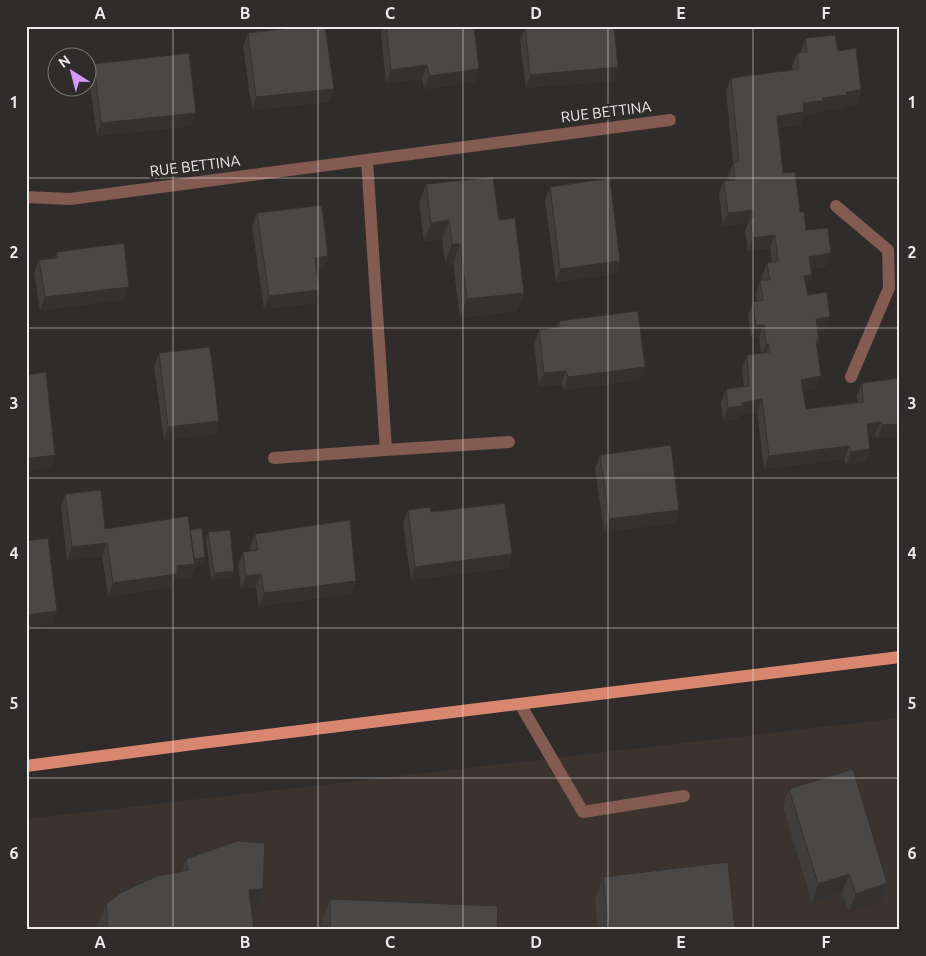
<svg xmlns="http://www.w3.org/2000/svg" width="926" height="956" font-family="Ubuntu,sans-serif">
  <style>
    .built { fill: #3c332f }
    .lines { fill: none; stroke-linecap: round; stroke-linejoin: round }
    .minor { stroke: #835b50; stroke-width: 12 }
    .major { stroke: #d88670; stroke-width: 12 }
    .wall { fill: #403e3c }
    .shaded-wall { fill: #343231 }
    .building { fill: #4a4846; stroke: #343231 }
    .grid { fill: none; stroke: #eceaea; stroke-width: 1; stroke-opacity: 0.55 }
    .labels { text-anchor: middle; stroke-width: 5; stroke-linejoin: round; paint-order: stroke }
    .street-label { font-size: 15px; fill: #eceaea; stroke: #2f2c2b }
    .neatline { fill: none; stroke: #eceaea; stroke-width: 2 }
    .grid-label { font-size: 16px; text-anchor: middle; font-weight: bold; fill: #eceaea }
  </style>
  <rect width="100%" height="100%" fill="#2f2c2b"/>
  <path class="built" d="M900,718V930H26V819Z"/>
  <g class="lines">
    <path class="minor" d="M26,197L70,199L670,120
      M836,206L888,250L889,288L851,377
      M386,450L509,442
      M274,458L386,450L367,160
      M520,704L583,812L684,796"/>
    <path class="major" d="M26,766L201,743L900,657"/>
  </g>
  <path class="wall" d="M383,26H474L479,69L474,82L424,89L422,79L386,83L381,34Z
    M525,27L618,67L614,81L526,88L520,40Z
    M248,33L329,102L252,110L243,46Z
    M805,38L838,51L861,90L857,104L843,105L842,108L818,111L817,114L803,116L800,125L779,128L783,173L800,212L806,230L826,266L811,269L812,275L806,288L808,295L830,317L826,330L818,331L819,340L817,346L816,389L803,391L806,409L858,402L857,396L862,383L898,378L900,376V436L878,438L875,435L868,436L870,449L865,462L846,465L844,459L764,469L757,412L738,415L737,419L723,421L721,403L726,389L744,387L742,368L747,355L761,353L759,338H751L748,315L753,302L757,301L756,293L760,280H763L762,276L767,263L772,262L770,248L748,251L745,232L748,223L723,226L719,194L724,181H729L728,176L733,163L726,91L731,78L792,70V66L797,53L801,52Z
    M94,64L196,113L191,126L97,136L89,77Z
    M426,184L499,220L524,293L517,311L460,318L453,263H445L442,239L424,241L419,203Z
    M550,187L620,261L616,274L556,282L545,200Z
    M257,213L328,256L323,269L317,270L319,290L315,303L264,309L252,226Z
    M57,252L125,300L40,310L34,273L39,260L55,258Z
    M559,321L645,367L640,380L564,390L561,384L539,386L534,344L539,330L556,327Z
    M159,353L215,434L164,440L154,366Z
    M600,455L675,523L604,532L595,468Z
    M65,494L105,529L190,530L203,564L195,566L190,578L175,579L172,587L108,596L102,556L67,560L61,507Z
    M408,510L431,512L508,568L411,580L403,523Z
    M208,532L234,571L231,577L211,580L206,539Z
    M255,534L351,594L259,606L256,587L241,589L238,565L243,552L251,551L250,547Z
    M789,789L887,883L881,902L849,912L842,893L812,903L783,807Z
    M186,859L255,912H252L254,930H97V927L106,904L181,872Z
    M603,877L735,930H598L595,900Z
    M330,899L497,930H322V922Z"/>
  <path class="shaded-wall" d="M114,26H135L113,29Z
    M427,65L422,79L386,83L391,70Z
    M618,67L614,81L526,88L530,75Z
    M479,69L474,82L424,89L429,76Z
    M334,89L329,102L252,110L256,97Z
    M861,90L857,104L843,105L842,108L818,111L817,114L803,116L800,125L773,129L777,116L803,103L846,92Z
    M196,113L191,126L97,136L101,123Z
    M753,210L748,223L723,226L728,213Z
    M449,220L442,239L424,241L431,223Z
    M775,235L770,248L748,251L753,238Z
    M452,244H460L453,263H445Z
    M831,253L826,266L804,270L809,257Z
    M328,256L323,269L310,271L315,258Z
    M620,261L616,274L556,282L560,269Z
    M812,275L807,288L799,289L804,276Z
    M129,287L125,300L40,310L45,297Z
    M319,290L315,303L264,309L269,296Z
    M524,293L517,311L460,318L467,299Z
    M830,317L826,330L811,332L816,319Z
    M756,325H764L759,338H751Z
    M766,344H769L765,357H761Z
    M645,367L640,380L564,390L568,377Z
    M566,371L561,384L539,386L544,373Z
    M821,376L816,389L796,393L801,380Z
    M762,399L757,412L738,415L737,419L723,421L728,408L742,403Z
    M219,421L215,434L164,440L168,427Z
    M880,422L875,435L862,437L867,424Z
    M900,424V436L878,438L882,425Z
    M849,446L844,459L764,469L769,456Z
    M870,449L865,462L846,465L851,452Z
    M55,455L50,468L26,471V459Z
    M679,510L675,523L604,532L609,519Z
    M107,543L102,556L67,560L72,547Z
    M512,554L508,568L411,580L415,567Z
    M205,557L203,564L195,566L190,578L175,579L172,587L108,596L113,583L191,560Z
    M234,571L231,577L211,580L214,573Z
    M261,574L256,587L241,589L246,576Z
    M356,581L351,594L259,606L264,593Z
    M57,611L52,624L26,628V615Z
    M849,874L842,893L812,903L818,884Z
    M887,883L881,902L849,912L856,894Z
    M263,889L255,912L241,913L249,890Z"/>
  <path class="building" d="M308,26H325L334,89L256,97L248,33Z
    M386,26H474L479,69L429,76L427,65L391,70Z
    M534,26H614L618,67L530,75L525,27Z
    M835,35L838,51L856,48L861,90L846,92L847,95L823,98L822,101L803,103L804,112L777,116L783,173L795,172L800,212H804L806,230L828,228L831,253L809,257L812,275L804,276L808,295L827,292L830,317L816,319L819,340H816L821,376L801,380L806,409L863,402L862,383L899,378L900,376V424L882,425L880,422L867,424L870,449L851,452L849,446L769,456L762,399L742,403V406L728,408L726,389L749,386L747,355L770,352L769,344H766L764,325H756L753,302L763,300L760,280H770L767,263L778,261L775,235L753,238L750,218H754L753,210L728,213L724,181L735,180L733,163L739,161L731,78L799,69L797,53L807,52L805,38Z
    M189,53L196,113L101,123L94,64Z
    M493,177L499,220L515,218L524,293L467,299L460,244H452L449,220L431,223L426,184Z
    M610,178L620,261L560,269L550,187Z
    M322,205L328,256L315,258L319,290L269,296L257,213Z
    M124,243L129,287L45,297L39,260L57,258V252Z
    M638,311L645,367L568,377L566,371L544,373L539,330L560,327L559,321Z
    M210,347L219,421L168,427L159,353Z
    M46,372L55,455L26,459V375Z
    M671,445L679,510L609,519L600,455Z
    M101,490L105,529L188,516L195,564L177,566V574L113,583L107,543L72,547L65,494Z
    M505,503L512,554L415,567L408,510L430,507L431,512Z
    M350,520L356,581L264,593L261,574L246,576L243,552L258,550L255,534Z
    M202,528L205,557L194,559L190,530Z
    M230,530L234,571L214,573L208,532Z
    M48,538L57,611L26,615V541Z
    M853,769L887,883L856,894L849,874L818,884L789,789Z
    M237,841L265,843L263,889L249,890L254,930H108L106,904L122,892L157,876L188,870L186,859Z
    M728,862L735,930H609L603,877Z
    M330,899L498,906L497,930H330Z"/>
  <path class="grid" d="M173,26V930M318,26V930M463,26V930M608,26V930M753,26V930M26,178H900M26,328H900M26,478H900M26,628H900M26,778H900"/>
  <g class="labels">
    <g class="street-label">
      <text transform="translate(606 112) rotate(-7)" y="5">RUE BETTINA</text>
      <text transform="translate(195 166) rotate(-7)" y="5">RUE BETTINA</text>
    </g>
  </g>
  <rect width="926" height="956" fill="none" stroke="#2f2c2b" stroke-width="55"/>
  <g transform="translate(72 72) rotate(324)"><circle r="24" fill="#2f2c2b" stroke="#7b7877"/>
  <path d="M0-4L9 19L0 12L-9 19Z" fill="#d39cfc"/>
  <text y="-8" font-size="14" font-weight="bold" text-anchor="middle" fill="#eceaea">N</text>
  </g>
  <rect x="28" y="28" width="870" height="900" class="neatline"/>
  <g class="grid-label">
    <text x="100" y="19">A</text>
    <text x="245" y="19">B</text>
    <text x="390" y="19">C</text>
    <text x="536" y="19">D</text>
    <text x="681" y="19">E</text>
    <text x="826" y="19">F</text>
    <text x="14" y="108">1</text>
    <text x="912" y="108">1</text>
    <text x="14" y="258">2</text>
    <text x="912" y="258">2</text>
    <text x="14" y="409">3</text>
    <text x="912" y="409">3</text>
    <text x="14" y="559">4</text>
    <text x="912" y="559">4</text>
    <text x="14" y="709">5</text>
    <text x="912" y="709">5</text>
    <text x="14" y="859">6</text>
    <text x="912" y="859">6</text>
    <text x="100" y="948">A</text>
    <text x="245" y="948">B</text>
    <text x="390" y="948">C</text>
    <text x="536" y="948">D</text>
    <text x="681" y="948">E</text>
    <text x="826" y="948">F</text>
  </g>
</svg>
